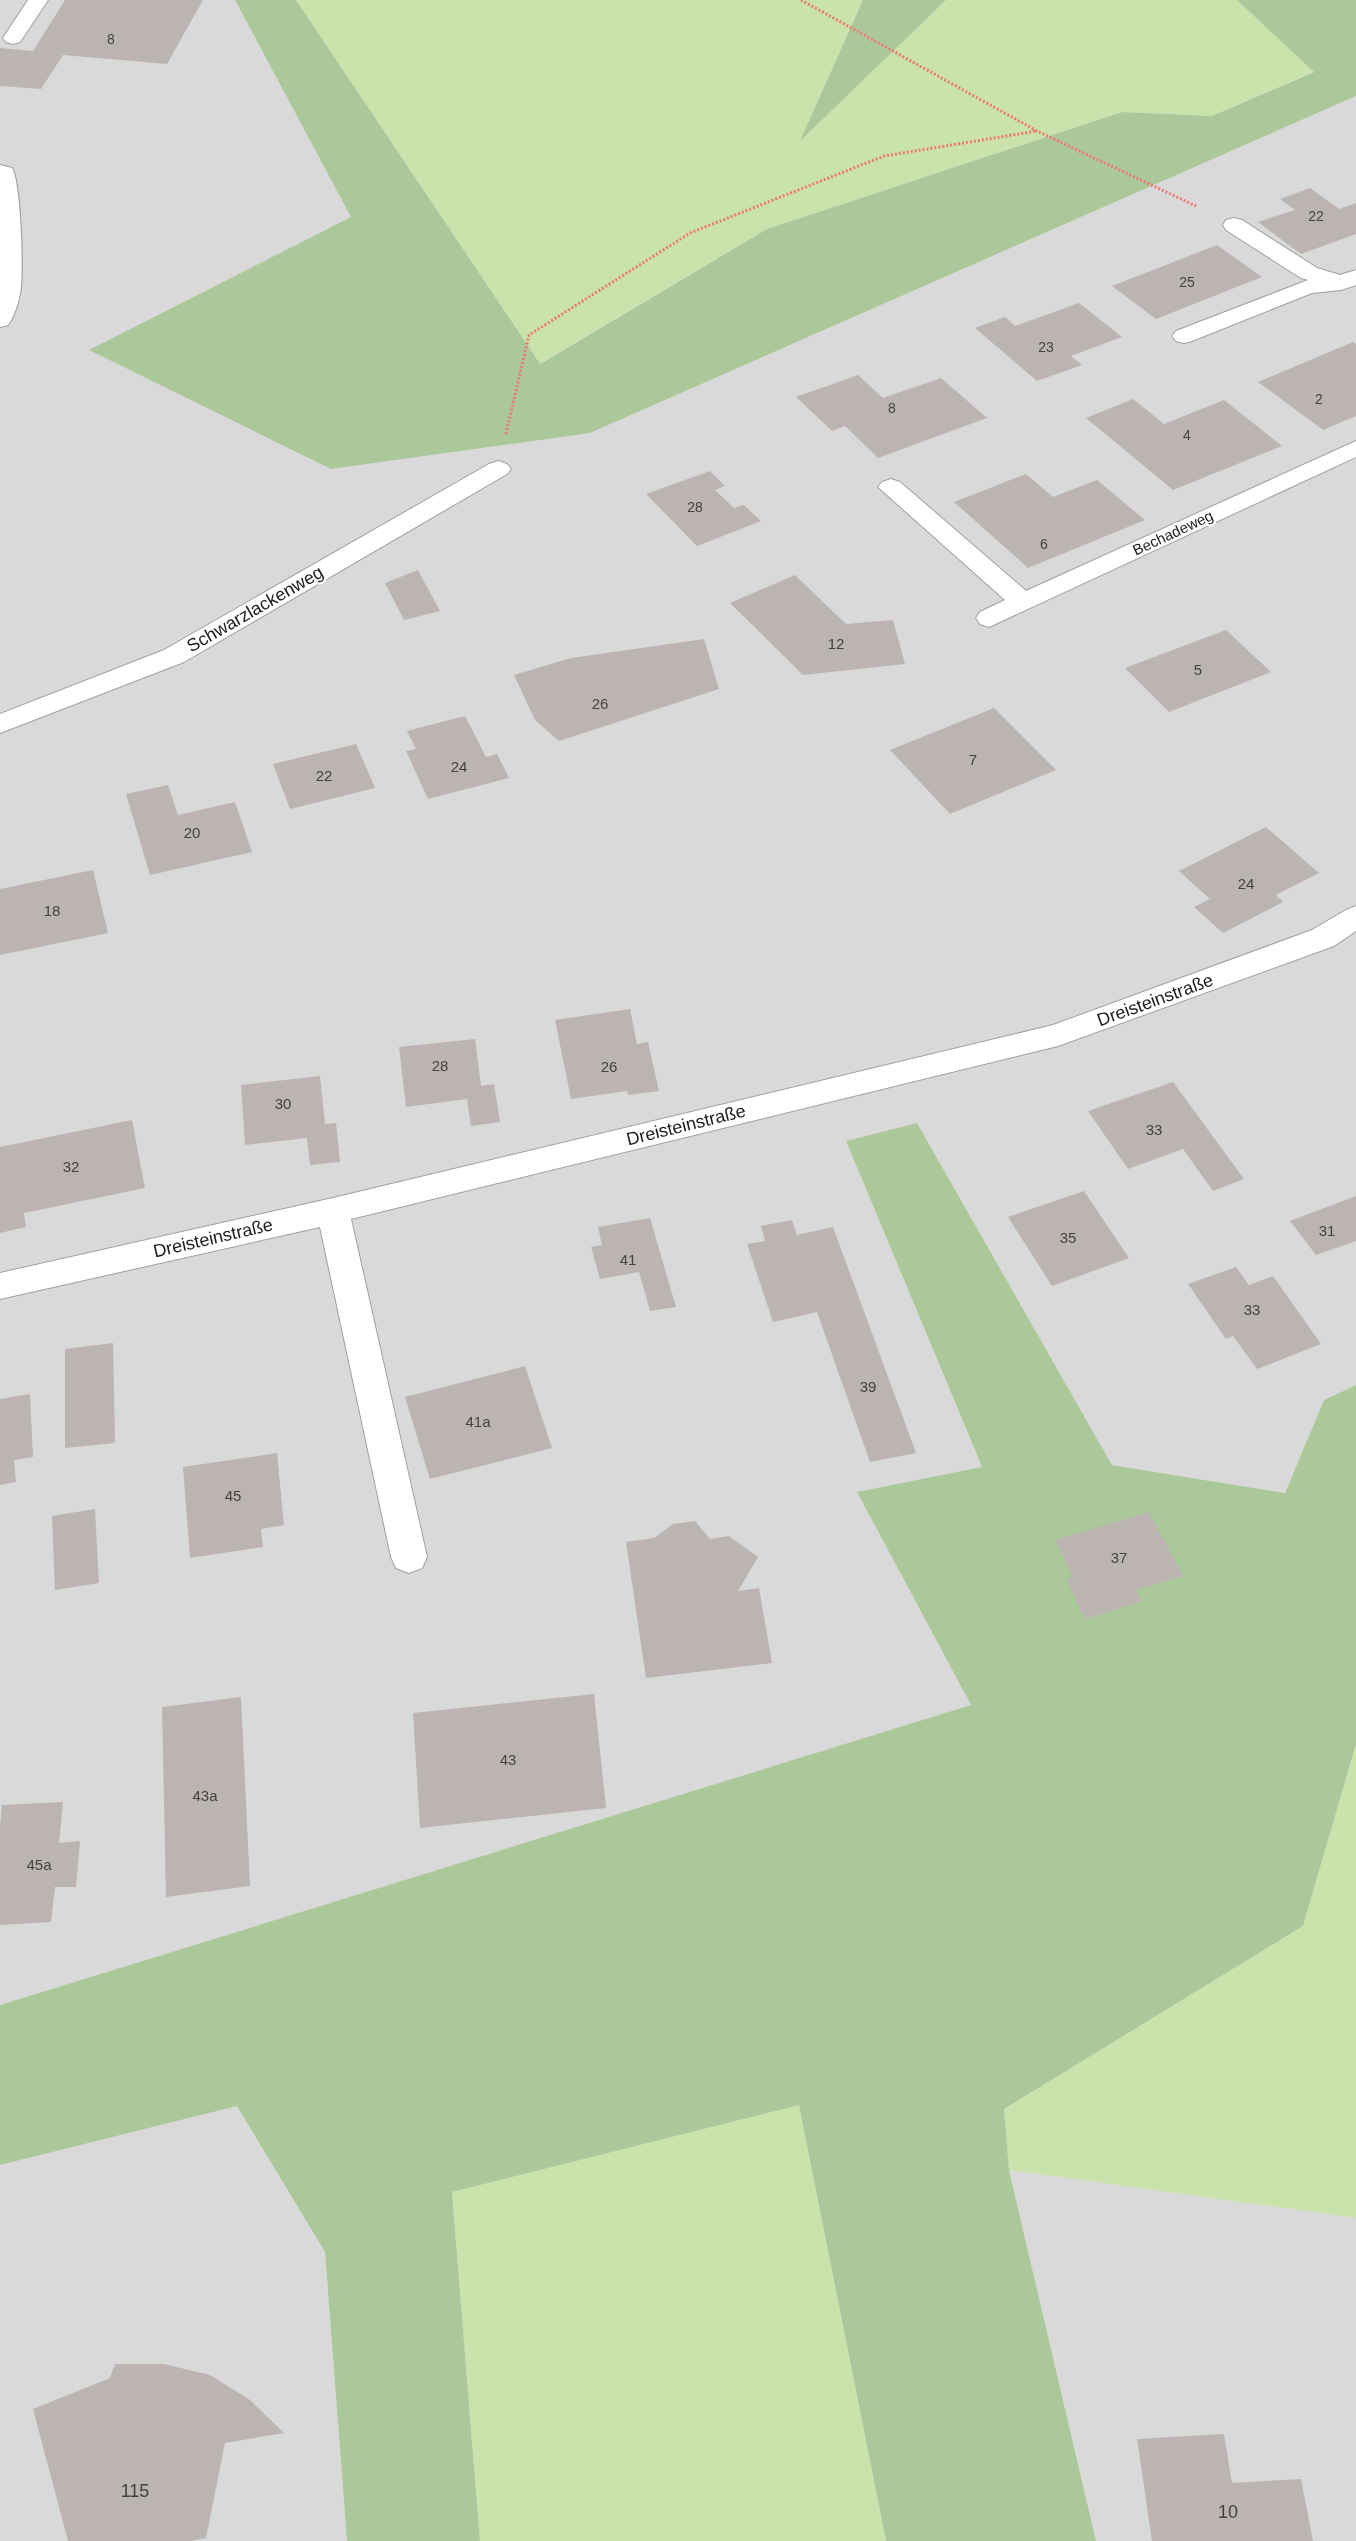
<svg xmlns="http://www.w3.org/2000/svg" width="1356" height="2541" font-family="Arial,sans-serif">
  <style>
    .residential { fill: #dad9d9 }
    .grass { fill: #cae2ac }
    .forest { fill: #abc89b }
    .building { fill: #bcb4b0 }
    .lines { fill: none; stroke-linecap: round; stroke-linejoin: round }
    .minor-casing { stroke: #a0a0a0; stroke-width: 2 }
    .path { stroke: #ec7974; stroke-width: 3; stroke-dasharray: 2 2; stroke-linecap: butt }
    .minor { fill: #fff; fill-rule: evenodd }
    .labels { text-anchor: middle; stroke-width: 4.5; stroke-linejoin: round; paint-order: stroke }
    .far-number-label { font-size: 14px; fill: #444241 }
    .far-street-label { font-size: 15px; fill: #1c1c1c; stroke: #fff }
    .number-label { font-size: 15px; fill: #444241 }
    .street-label { font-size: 18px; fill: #1c1c1c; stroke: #fff }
    .near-number-label { font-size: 18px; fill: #444241 }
  </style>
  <rect width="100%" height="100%" fill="#ece8e2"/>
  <path class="residential" d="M0,0H235L352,217L89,350L590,433L1356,96V1385L1324,1400L1285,1493L1112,1465L917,1123L846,1141L982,1468L857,1492L971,1705L0,2005Z
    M237,2105L325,2252L347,2541H0V2165Z
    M1009,2170L1356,2218V2541H1096Z"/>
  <path class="grass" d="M296,0H863L801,139L946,0H1237L1315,71L1212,116L1122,112L767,229L539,364Z
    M1356,1744V2218L1009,2170L1004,2109L1303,1926Z
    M799,2104L886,2541H480L452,2192Z"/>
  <path class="forest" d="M235,0H296L540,364L767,229L1122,112L1212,116L1314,72L1237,0H1356V96L590,433L331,469L89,350L351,217Z
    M863,0H946L800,141Z
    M917,1123L1112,1465L1285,1493L1324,1400L1356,1385V1744L1303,1926L1004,2109L1009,2170L1096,2541H886L799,2105L452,2192L480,2541H347L325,2252L237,2106L0,2165V2005L971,1705L857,1492L982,1467L846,1141Z"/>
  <path class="building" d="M65,0H203L167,64L63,55L41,89L0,86V48L33,51Z
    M1310,188L1339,209L1356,203V234L1301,254L1258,222L1295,210L1280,199Z
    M1217,245L1262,277L1156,319L1112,286Z
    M1079,303L1122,337L1071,356L1082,365L1037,381L975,328L1005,317L1015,326Z
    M1353,342L1356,344V416L1323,430L1258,382Z
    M858,375L883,398L941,378L987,418L878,458L845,426L832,431L796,397Z
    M1133,399L1164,424L1224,400L1282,446L1173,490L1086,418Z
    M710,471L725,486L715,490L734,508L744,505L761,521L697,546L646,494Z
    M1026,474L1053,497L1097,480L1145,520L1028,568L954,502Z
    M418,570L440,611L404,620L385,583Z
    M795,575L846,624L893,620L905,664L803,675L730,603Z
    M1226,630L1271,672L1169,712L1125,668Z
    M704,639L719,689L559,741L535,720L514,675L571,658Z
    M994,708L1056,770L950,814L890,750Z
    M465,716L486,757L497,754L509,778L428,799L406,751L416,749L407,731Z
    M356,744L375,788L290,809L273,764Z
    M168,785L178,815L235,802L252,852L150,875L126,794Z
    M1266,827L1319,873L1276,895L1283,902L1223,933L1194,907L1210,899L1179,871Z
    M93,870L108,933L0,955V889Z
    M630,1009L637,1044L648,1042L659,1091L628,1095L627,1091L571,1099L555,1020Z
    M475,1039L481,1086L494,1084L500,1122L471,1126L467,1099L406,1107L399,1047Z
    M320,1076L325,1124L336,1123L340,1162L310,1165L307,1138L245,1145L241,1085Z
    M1173,1082L1244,1179L1213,1191L1183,1149L1128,1169L1088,1111Z
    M132,1120L145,1188L24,1213L26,1227L0,1233V1147Z
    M1084,1191L1129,1258L1052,1286L1008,1217Z
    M1356,1196V1241L1316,1255L1290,1221Z
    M650,1218L676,1307L650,1311L639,1272L600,1279L591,1247L602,1245L598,1227Z
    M792,1220L797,1235L833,1227L916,1453L870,1462L817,1312L773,1322L747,1244L765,1241L761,1226Z
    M1236,1267L1249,1285L1273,1276L1321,1344L1257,1369L1233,1336L1226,1339L1188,1284Z
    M113,1343L115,1443L65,1448V1349Z
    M525,1366L552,1448L430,1479L405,1397Z
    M30,1394L33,1457L14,1460L16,1482L0,1485V1399Z
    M277,1453L284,1525L261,1529L263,1547L190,1558L183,1467Z
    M95,1509L99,1583L55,1590L52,1516Z
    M1149,1512L1183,1576L1136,1590L1142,1601L1085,1619L1066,1579L1073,1577L1055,1540Z
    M695,1521L710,1539L729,1536L758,1557L738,1591L759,1588L772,1663L646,1678L626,1542L654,1538L673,1524Z
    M594,1694L606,1808L420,1828L413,1713Z
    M241,1697L250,1886L166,1897L162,1707Z
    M63,1802L59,1843L80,1841L76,1887H55L51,1922L0,1925V1826L2,1805Z
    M115,2364H164L210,2375L250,2400L284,2433L225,2443L206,2538L191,2541H68L33,2409L110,2378Z
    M1224,2434L1232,2483L1301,2479L1313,2541H1152L1137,2439Z"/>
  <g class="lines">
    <g class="minor-casing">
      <path id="minor" d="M28,0H48L20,42L13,44L6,42L3,38Z
        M0,165L12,168C21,182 24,276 20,294C18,304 14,317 8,325L0,327Z
        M1234,218L1242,220L1317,268L1340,275L1356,270V285L1341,290L1312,293L1192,341L1184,343L1176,341L1172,336L1176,331L1308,280L1301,278L1226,230L1223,225L1226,220Z
        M1356,441V457L989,627L980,624L976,618L980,612L1005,600L878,487L882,482L891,479L900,482L1026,591Z
        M498,461L507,464L511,469L507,474L184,662L0,733V714L164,650L489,464Z
        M1356,906V931L1334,946L1058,1046L351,1219L427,1557L422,1568L409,1573L396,1568L391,1557L320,1227L0,1299V1273L333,1198L1053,1025L1312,930L1346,910Z"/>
    </g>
    <path class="path" d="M801,0L1037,131L1198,207
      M506,434L529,335L690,233L884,156L1037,131"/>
    <use href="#minor" class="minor"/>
  </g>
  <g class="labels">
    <g class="far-number-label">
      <text x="111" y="44">8</text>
      <text x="1316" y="221">22</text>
      <text x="1187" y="287">25</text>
      <text x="1046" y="352">23</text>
      <text x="1319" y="404">2</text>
      <text x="892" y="413">8</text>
      <text x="1187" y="440">4</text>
      <text x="695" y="512">28</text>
      <text x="1044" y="549">6</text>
    </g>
    <g class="far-street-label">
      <text transform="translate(1173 533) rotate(-25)" y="5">Bechadeweg</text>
    </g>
    <g class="number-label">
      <text x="836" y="649">12</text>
      <text x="1198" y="675">5</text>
      <text x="600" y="709">26</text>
      <text x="973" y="765">7</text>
      <text x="459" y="772">24</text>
      <text x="324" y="781">22</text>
      <text x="192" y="838">20</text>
      <text x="1246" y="889">24</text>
      <text x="52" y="916">18</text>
      <text x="440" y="1071">28</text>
      <text x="609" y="1072">26</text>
      <text x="283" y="1109">30</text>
      <text x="1154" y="1135">33</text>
      <text x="71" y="1172">32</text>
      <text x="1327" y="1236">31</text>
      <text x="1068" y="1243">35</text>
      <text x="628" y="1265">41</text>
      <text x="1252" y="1315">33</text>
      <text x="868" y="1392">39</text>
      <text x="478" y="1427">41a</text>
      <text x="233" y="1501">45</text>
      <text x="1119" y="1563">37</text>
      <text x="508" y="1765">43</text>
      <text x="205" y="1801">43a</text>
      <text x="39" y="1870">45a</text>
    </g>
    <g class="street-label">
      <text transform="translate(255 609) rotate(-30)" y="6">Schwarzlackenweg</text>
      <text transform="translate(1155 1000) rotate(-20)" y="6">Dreisteinstraße</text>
      <text transform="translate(686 1125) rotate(-14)" y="6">Dreisteinstraße</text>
      <text transform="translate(213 1238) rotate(-13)" y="6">Dreisteinstraße</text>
    </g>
    <g class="near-number-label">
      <text x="135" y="2497">115</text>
      <text x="1228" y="2518">10</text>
    </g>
  </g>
</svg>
